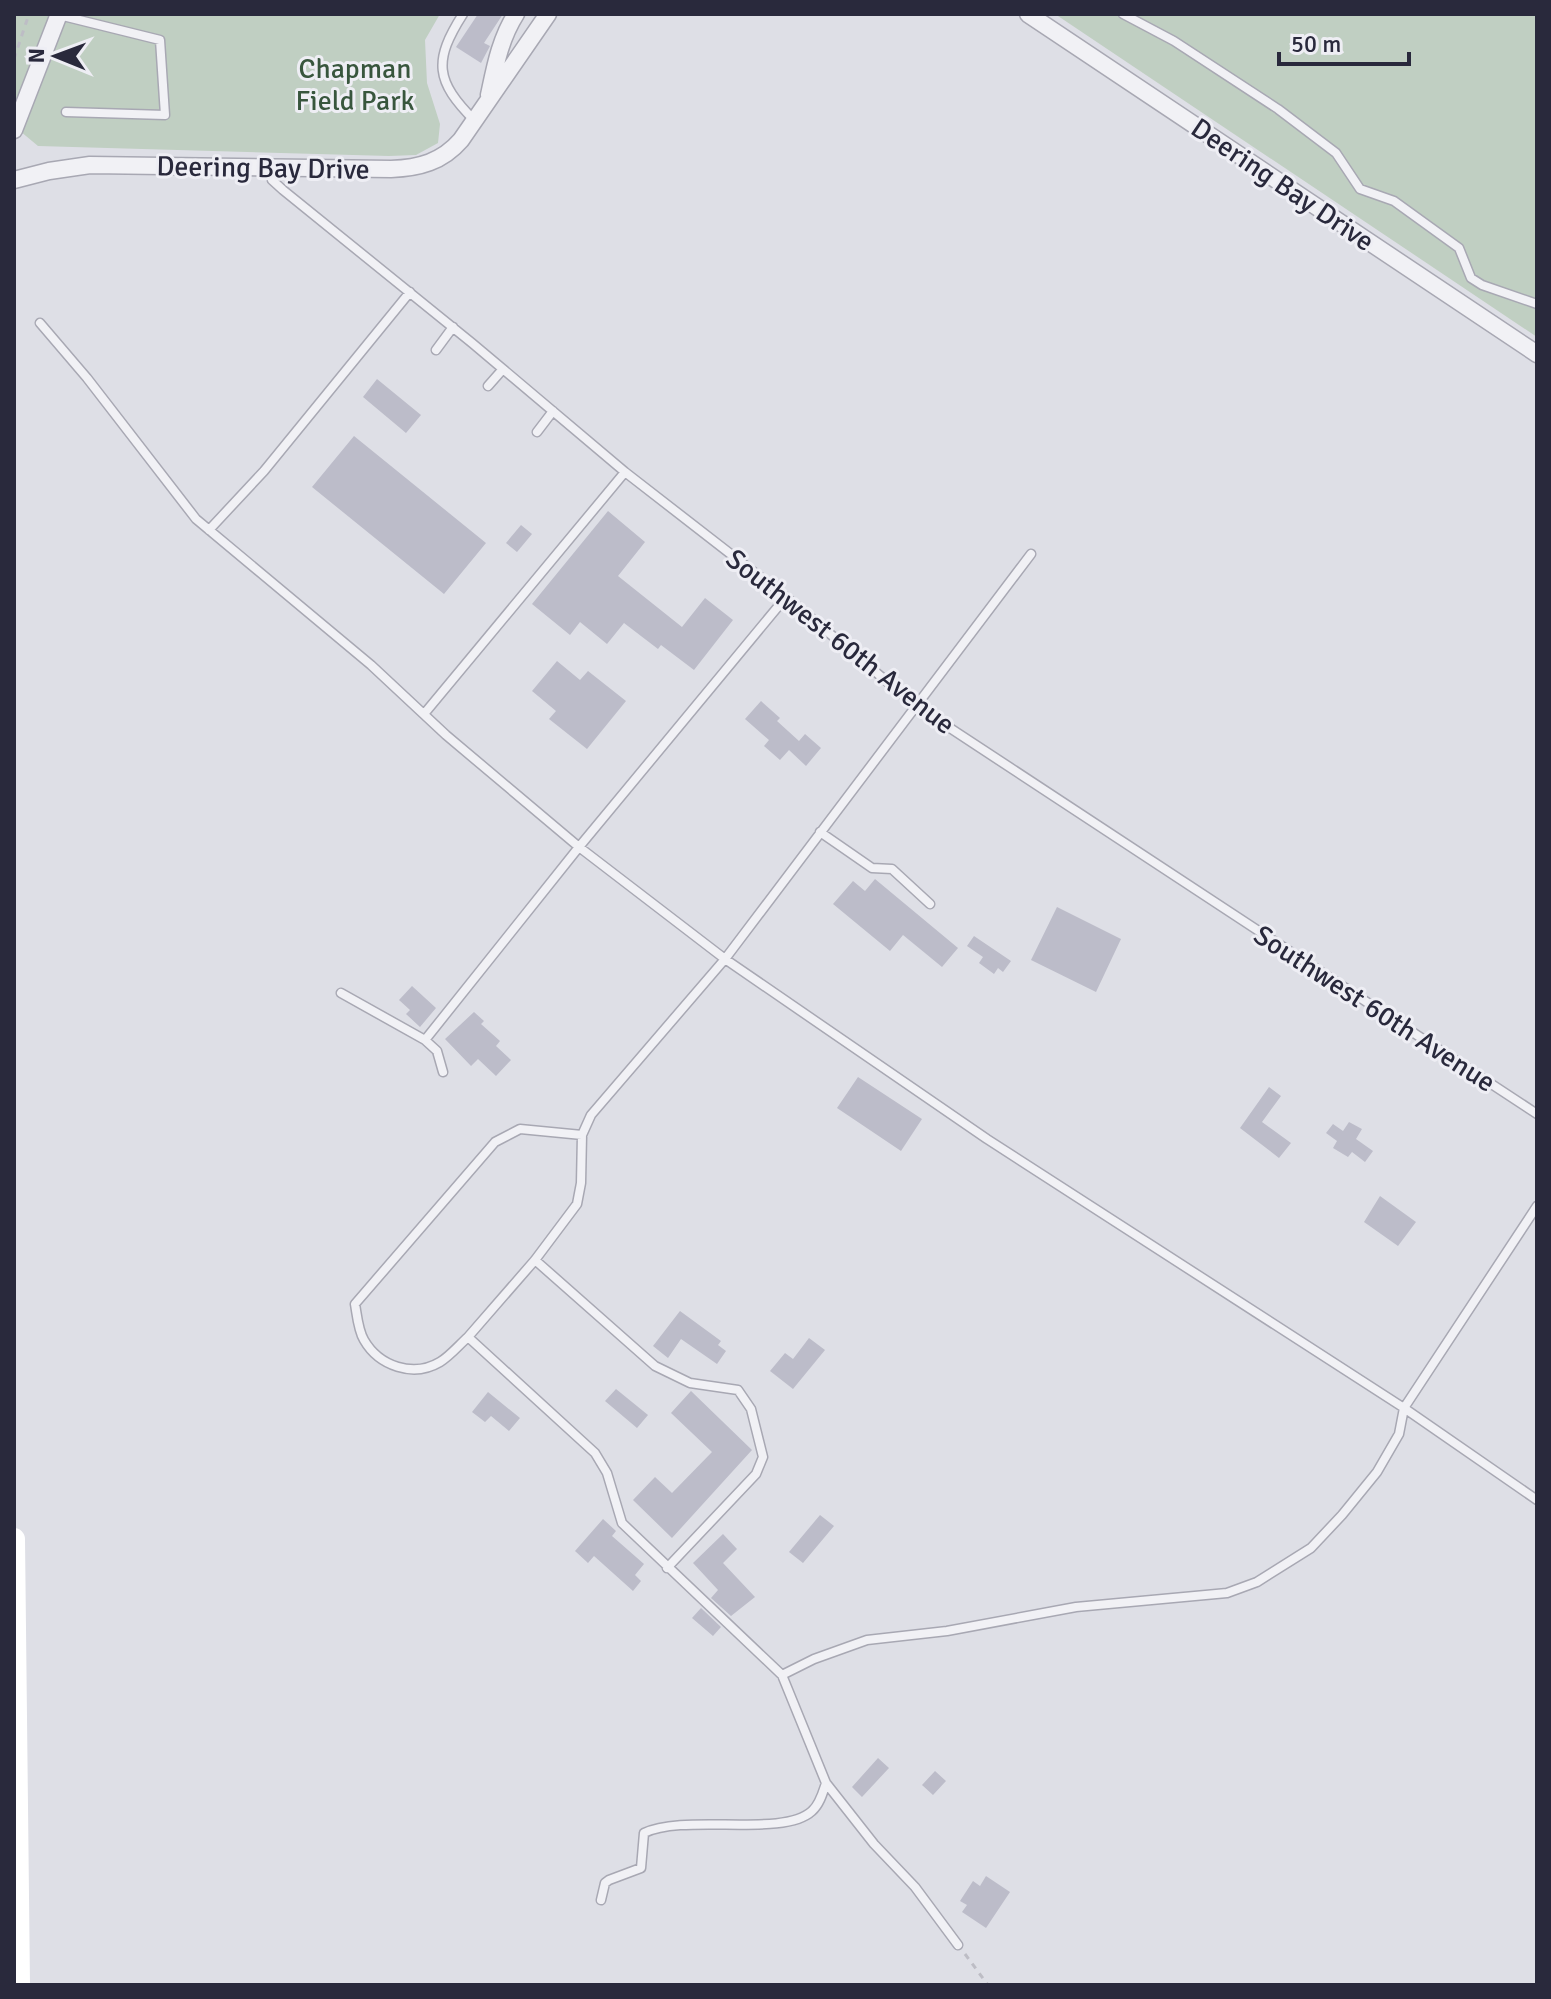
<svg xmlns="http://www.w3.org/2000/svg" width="1551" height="1999" font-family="Signika,sans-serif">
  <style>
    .green { fill: #c0cfc2 }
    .building { fill: #bcbcc9 }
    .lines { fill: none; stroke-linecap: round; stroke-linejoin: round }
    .service-casing { stroke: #a8a8b3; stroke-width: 11 }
    .minor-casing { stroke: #a8a8b3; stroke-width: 19 }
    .path { stroke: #bdbdc5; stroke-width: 3; stroke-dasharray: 6 6; stroke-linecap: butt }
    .service { stroke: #f1f1f5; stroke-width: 8 }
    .minor { stroke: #f1f1f5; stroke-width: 16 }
    .secondary { stroke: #fff; stroke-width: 22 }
    .labels { text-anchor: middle; stroke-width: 6; stroke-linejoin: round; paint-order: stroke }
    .park-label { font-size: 28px; fill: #38563d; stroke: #eeeef4 }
    .street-label { font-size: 28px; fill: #29293c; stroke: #eeeef4 }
  </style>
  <rect width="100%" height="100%" fill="#dedfe6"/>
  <path class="green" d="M14,14H440L425,40L427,83L440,124L438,143L416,155L389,156L38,146L14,126Z
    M1055,14H1537V337Z"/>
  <path class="building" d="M478,14H503L484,43L490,46L481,63L456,47Z
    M377,379L421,415L406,433L363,397Z
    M354,436L486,543L444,594L312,487Z
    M608,511L645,542L618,576L682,627L705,598L733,620L694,670L661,645L658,649L624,623L607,644L580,622L570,635L532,604Z
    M521,525L532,534L517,552L506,543Z
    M557,661L580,680L588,671L626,701L587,749L549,719L556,711L532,691Z
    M761,701L780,718L777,721L799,741L805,734L821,748L806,766L789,750L780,760L764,746L769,740L745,719Z
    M875,879L958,948L942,967L903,935L890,951L833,904L853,881L865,891Z
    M1057,907L1121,939L1096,992L1031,960Z
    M974,936L1011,961L1003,972L998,968L994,974L979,963L983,957L967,946Z
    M412,986L436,1008L420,1027L406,1014L410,1010L399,1000Z
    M474,1012L484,1021L481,1024L500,1041L496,1046L511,1060L496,1076L478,1059L471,1066L445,1039Z
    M858,1077L922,1119L901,1151L837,1108Z
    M1269,1087L1281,1096L1262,1122L1291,1143L1279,1158L1240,1128Z
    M1349,1122L1362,1129L1356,1139L1373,1151L1365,1162L1352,1152L1348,1157L1333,1148L1337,1141L1326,1133L1333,1124L1343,1131Z
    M1380,1196L1416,1222L1398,1246L1364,1222Z
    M680,1311L721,1341L718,1345L726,1351L717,1364L681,1339L668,1358L653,1346Z
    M809,1338L825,1350L793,1389L770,1371L785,1353L793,1359Z
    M616,1389L648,1415L637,1428L605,1401Z
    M691,1391L752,1450L672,1538L633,1500L655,1477L672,1493L712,1452L671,1413Z
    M488,1392L520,1418L509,1431L491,1416L485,1422L472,1412Z
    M820,1515L834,1526L803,1563L789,1552Z
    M603,1519L616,1531L612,1536L644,1564L635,1575L641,1581L633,1591L594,1556L588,1563L575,1551Z
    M723,1534L737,1549L723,1563L755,1597L731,1616L711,1598L718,1590L693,1563Z
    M701,1608L721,1627L713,1636L692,1618Z
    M878,1758L889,1768L862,1797L852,1787Z
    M935,1771L946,1781L933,1795L922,1785Z
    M986,1876L1010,1892L986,1928L962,1912L967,1905L960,1901L973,1881L980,1886Z"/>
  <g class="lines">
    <g class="service-casing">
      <path id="service" d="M463,14C433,61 435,81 475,121
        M1123,14L1174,41L1278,109L1336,153L1360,189L1394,201L1459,248L1471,278L1482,285L1537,304
        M59,15L160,40L165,115L66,112
        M270,168L272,180L283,190L472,343L625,472L786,597L915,705L1537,1114
        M40,323L87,378L196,519L371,665L446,735L579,847L725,959L987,1139L1404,1408L1537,1500
        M436,350L453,327
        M488,386L503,369
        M537,432L553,411
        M209,530L264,471L410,292
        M424,714L625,472
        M820,832L872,868L892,869L930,904
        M341,993L425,1040L579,847L786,597
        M425,1040L437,1051L443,1072
        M582,1135L520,1129L495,1142L355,1304C357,1315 358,1330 364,1340C379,1366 413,1378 440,1362C450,1356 459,1345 468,1337L595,1453L607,1473L622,1523L782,1675L826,1783L874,1844L915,1887L958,1945
        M535,1260L655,1366L690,1383L738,1390L751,1409L763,1457L756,1474L667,1568
        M468,1337L535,1260L577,1204L581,1183L582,1135L591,1115L725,959L1031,554
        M782,1675L814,1659L867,1640L947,1631L1076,1607L1227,1593L1257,1582L1311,1548L1342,1515L1377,1472L1399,1434L1404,1408L1537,1206
        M601,1900L605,1883L609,1880L641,1868L644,1833C685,1813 783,1838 812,1811C820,1804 823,1792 826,1783"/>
    </g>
    <g class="minor-casing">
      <path id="minor" d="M1028,14L1537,354
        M489,95C495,67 500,39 516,14
        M14,130L59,14
        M14,180L49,171L90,165L391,169C419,168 442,162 461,140L548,14"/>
    </g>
    <path class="path" d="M14,59L29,14
      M965,1954L988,1985"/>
    <use href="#service" class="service"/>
    <use href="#minor" class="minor"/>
    <path class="secondary" d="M14,1539L19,1985"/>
  </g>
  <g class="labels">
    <g class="park-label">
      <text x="355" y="78">Chapman<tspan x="355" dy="32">Field Park</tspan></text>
    </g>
    <g class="street-label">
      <text transform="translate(263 167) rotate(1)" y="10">Deering Bay Drive</text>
      <text transform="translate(1283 184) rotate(34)" y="10">Deering Bay Drive</text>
      <text transform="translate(841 641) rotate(38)" y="10">Southwest 60th Avenue</text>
      <text transform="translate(1375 1008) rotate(33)" y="10">Southwest 60th Avenue</text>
    </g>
  </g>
  <rect width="1551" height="1999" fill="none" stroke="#29293c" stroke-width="32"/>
  <g transform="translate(56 56) rotate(271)" stroke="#eeeef4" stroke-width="6" paint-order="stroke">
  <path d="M0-6L14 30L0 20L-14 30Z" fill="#29293c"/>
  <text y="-12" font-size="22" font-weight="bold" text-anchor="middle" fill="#29293c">N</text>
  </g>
  <path d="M1279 52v12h130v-12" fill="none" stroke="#29293c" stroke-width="4"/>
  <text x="1291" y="52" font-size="24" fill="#29293c" stroke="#eeeef4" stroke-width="6" paint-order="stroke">50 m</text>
</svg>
